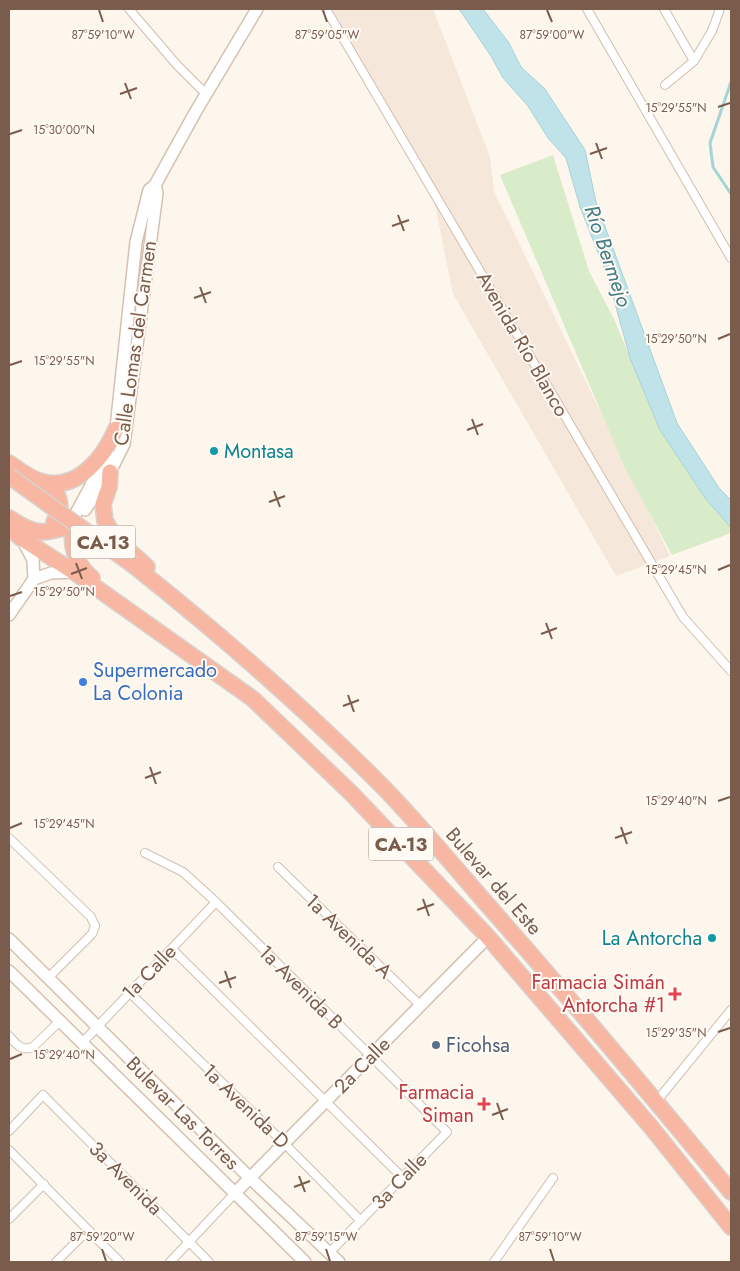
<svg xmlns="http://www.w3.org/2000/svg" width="740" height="1271" font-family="Jost,sans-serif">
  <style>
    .residential { fill: #f5e8da }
    .green { fill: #d8ecc9 }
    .water { fill: #bfe3e8; stroke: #a5d3da }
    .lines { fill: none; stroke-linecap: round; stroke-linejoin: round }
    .stream { stroke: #a5d3da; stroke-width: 3 }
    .street-casing { stroke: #d1beb0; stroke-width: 10 }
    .secondary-casing { stroke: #d6c0b0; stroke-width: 14 }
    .highway-casing { stroke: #dad1cd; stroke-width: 18 }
    .street { stroke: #fff; stroke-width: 8 }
    .secondary { stroke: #fff; stroke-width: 11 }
    .highway { stroke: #f7b7a3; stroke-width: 15 }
    .highway-bridge-casing { stroke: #dad1cd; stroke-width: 18; stroke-linecap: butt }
    .highway-bridge { stroke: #f7b7a3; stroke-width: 15 }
    .ticks { fill: none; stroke: #7a5c4d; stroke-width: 2 }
    .culture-dot { fill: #0f9aa8; stroke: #fffaf3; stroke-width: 2 }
    .shop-dot { fill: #3f7fe0; stroke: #fffaf3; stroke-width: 2 }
    .health-dot { fill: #e0444e; stroke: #fffaf3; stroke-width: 2 }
    .service-dot { fill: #5c6f8a; stroke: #fffaf3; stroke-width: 2 }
    .labels { text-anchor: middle; stroke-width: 4; stroke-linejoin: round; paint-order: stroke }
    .shield { fill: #fffaf3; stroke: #a28b7f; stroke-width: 1 }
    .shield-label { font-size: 19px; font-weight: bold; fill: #7a5c4d }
    .street-label { font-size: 20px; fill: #7a5c4d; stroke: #fffaf3 }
    .culture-label { font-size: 20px; fill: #0d838f; stroke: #fffaf3; text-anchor: start }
    .shop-label { font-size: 20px; fill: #366cbe; stroke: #fffaf3; text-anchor: start }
    .health-label { font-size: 20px; fill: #be3a42; stroke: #fffaf3; text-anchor: end }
    .service-label { font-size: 20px; fill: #4e5e75; stroke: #fffaf3; text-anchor: start }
    .water-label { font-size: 21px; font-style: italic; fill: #437c86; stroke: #fffaf3 }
    .ticks-label { font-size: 12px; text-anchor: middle; fill: #7a5c4d; stroke: #fffaf3; stroke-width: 4; stroke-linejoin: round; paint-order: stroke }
  </style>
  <rect width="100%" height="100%" fill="#fdf6ec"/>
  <path class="residential" d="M328,9H433L490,157L494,191L670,556L616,576L453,294L433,195Z"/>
  <path class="green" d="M553,155L589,271L614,319L660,430L705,498L731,528V533L672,555L625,468L500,175Z"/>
  <path class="water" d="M459,9H483L509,43L521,67L545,89L585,150L596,202L677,423L719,488L731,500V528L705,498L660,430L630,358L608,278L580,207L566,158L548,138L528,106L503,78L491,56Z"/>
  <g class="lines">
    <path class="stream" d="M731,82L710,143L713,167L731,194"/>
    <g class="street-casing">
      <path id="street" d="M129,9L177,65L206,94
        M326,9L683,617L731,671
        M587,9L731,258
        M664,9L694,61
        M665,85L694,61L712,31L720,9
        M9,838L91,917L95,926L92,934L48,978
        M145,853L183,872L216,902L447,1132L330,1252
        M278,867L420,1005
        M172,949L403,1178
        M130,993L284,1143L361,1221
        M9,1036C16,1044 22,1052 33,1047L60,1021
        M82,1043L216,902
        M656,1102L731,1010
        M9,1131L43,1095L209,1262
        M9,1150L120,1262
        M9,1219L44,1184
        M56,1262L88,1230
        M170,1262L235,1193
        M494,1262L553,1178"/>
    </g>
    <g class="secondary-casing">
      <path id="secondary" d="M115,437L136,242L149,190L155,185L196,111L257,9
        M85,510L110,472L124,444L157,193L155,185
        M74,524L75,515L108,454
        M22,539L33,560L34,579
        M9,615L34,579L51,573L74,572
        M9,939L250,1178L339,1262
        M9,971L305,1262
        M235,1193L488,937"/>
    </g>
    <g class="highway-casing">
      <path id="highway" d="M9,463C19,470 30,479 43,482C78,491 104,457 116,429
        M110,472L109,487L103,504L105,521L116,539L147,567
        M48,483C60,494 64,508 54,522
        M9,518C38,537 43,534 74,524
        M74,524C69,545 76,564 92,578
        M9,527L21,538L74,572L253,699L352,794L488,937L651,1127L731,1227
        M133,565C221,635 305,708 384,788C420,825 452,864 485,902C569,997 650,1094 731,1192"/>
    </g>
    <use href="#street" class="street"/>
    <use href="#secondary" class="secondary"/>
    <use href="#highway" class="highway"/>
    <g class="highway-bridge-casing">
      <path id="highway-bridge" d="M9,476L133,565"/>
    </g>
    <use href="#highway-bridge" class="highway-bridge"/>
  </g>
  <path class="ticks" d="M99,10L103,22M323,10L327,22M547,10L552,22M125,83L131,99M120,94L137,88M718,107L730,103M10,134L22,130M596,143L602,159M590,154L607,148M398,215L404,231M392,226L409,220M200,287L206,303M194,298L211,292M718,339L730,334M10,365L22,361M472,419L478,435M467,430L483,424M274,491L280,507M269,502L285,496M76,563L82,579M718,570L730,565M71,574L87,568M10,596L22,592M546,623L552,639M541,634L557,628M348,695L354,712M343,706L359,700M150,767L156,784M145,778L161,772M718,801L730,797M621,827L627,844M10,828L22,823M615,838L632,832M423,899L429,916M417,910L434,904M225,971L231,988M219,983L236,977M718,1032L730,1028M10,1059L22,1054M497,1103L503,1120M492,1115L508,1109M299,1176L305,1192M294,1187L310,1181M102,1249L106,1261M326,1249L330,1261M550,1249L554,1261"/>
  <g class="culture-dot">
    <circle cx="214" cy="451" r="5"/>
    <circle cx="712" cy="938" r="5"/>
  </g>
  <circle class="shop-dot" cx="83" cy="682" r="5"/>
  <g class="health-dot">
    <path d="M672.5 986.5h5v5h5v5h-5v5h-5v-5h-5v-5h5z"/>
    <path d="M481.5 1096.5h5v5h5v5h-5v5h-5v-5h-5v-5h5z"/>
  </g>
  <circle class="service-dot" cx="436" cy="1045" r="5"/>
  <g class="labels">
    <g class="shield">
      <rect x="70.5" y="525.5" width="65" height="33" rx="4"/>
      <rect x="368.5" y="827.5" width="65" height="33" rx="4"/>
    </g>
    <g class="shield-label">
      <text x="103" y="549">CA-13</text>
      <text x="401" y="851">CA-13</text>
    </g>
    <g class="street-label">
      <text transform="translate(135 343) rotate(-82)" y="7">Calle Lomas del Carmen</text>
      <text transform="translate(523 344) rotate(60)" y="7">Avenida Río Blanco</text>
      <text transform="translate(494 881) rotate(49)" y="7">Bulevar del Este</text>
      <text transform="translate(349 936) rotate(44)" y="7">1a Avenida A</text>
      <text transform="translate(149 972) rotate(-46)" y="7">1a Calle</text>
      <text transform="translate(301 987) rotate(45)" y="7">1a Avenida B</text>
      <text transform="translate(362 1065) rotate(-45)" y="7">2a Calle</text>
      <text transform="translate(246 1106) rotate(44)" y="7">1a Avenida D</text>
      <text transform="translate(183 1113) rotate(45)" y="7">Bulevar Las Torres</text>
      <text transform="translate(126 1178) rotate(45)" y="7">3a Avenida</text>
      <text transform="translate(399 1181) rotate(-46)" y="7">3a Calle</text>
    </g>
    <g class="culture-label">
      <text x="224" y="458">Montasa</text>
      <text x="702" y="945" text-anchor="end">La Antorcha</text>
    </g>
    <g class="shop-label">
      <text x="93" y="677">Supermercado<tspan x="93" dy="23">La Colonia</tspan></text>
    </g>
    <g class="health-label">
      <text x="665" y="989">Farmacia Simán<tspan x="665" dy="23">Antorcha #1</tspan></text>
      <text x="474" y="1099">Farmacia<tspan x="474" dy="23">Siman</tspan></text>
    </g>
    <g class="service-label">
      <text x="446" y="1052">Ficohsa</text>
    </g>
    <g class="water-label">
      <text transform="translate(608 256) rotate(71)" y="7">Río Bermejo</text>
    </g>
  </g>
  <g class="ticks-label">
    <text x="103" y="39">87°59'10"W</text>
    <text x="327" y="39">87°59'05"W</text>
    <text x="552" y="39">87°59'00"W</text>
    <text x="676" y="112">15°29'55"N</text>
    <text x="64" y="134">15°30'00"N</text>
    <text x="676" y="343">15°29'50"N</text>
    <text x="64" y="365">15°29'55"N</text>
    <text x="676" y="574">15°29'45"N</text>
    <text x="64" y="596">15°29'50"N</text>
    <text x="676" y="805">15°29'40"N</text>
    <text x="64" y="828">15°29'45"N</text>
    <text x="676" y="1037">15°29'35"N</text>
    <text x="64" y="1059">15°29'40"N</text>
    <text x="102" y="1241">87°59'20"W</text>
    <text x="326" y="1241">87°59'15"W</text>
    <text x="550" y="1241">87°59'10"W</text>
  </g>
  <rect width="740" height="1271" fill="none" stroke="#7a5c4d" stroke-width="20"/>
</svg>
